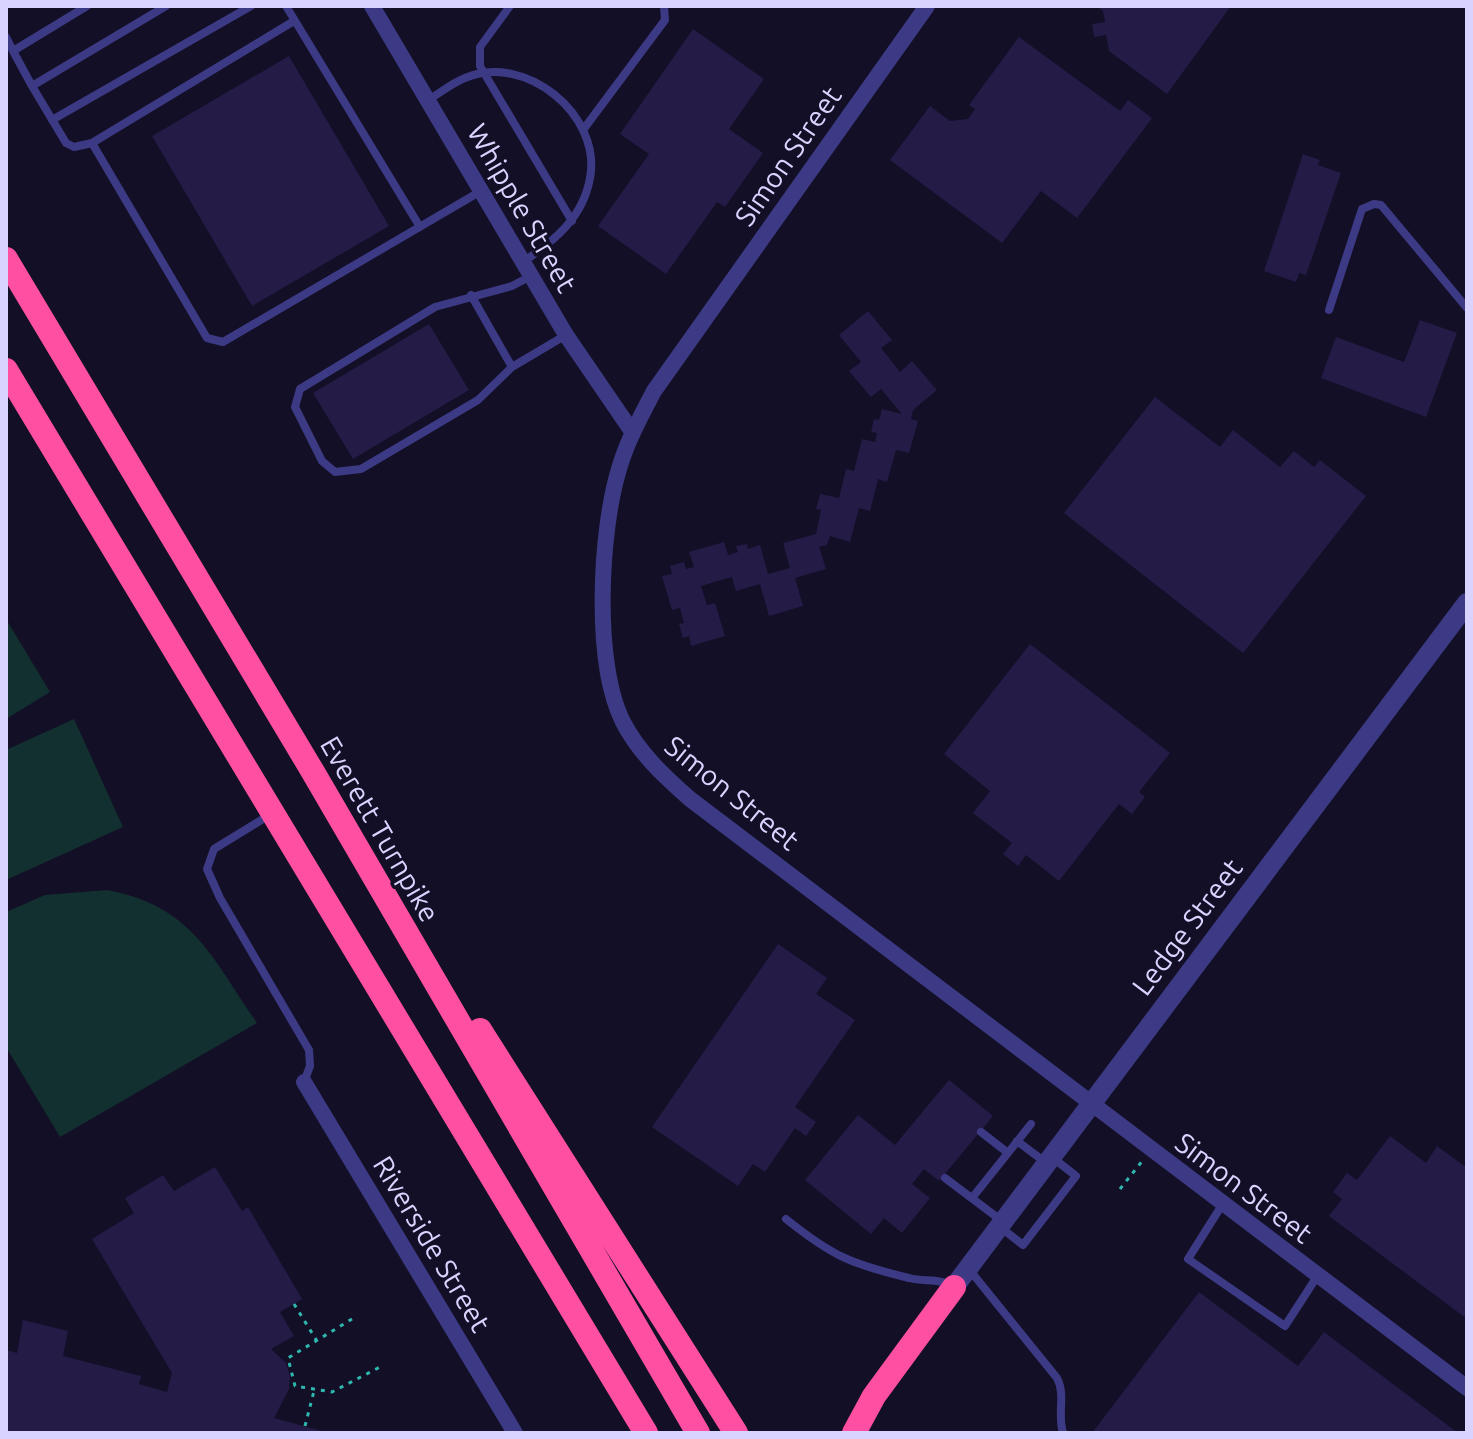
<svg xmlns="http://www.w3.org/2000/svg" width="1473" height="1439" font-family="Ubuntu,sans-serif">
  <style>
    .green { fill: #12302f }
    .building { fill: #241b47 }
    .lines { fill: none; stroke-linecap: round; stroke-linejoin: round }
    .path { stroke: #2fb8b0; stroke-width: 3; stroke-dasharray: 4 6; stroke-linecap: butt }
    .service { stroke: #3d3a85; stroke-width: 8 }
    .minor { stroke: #3d3a85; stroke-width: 16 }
    .tertiary { stroke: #3d3a85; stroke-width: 20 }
    .motorway { stroke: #ff4fa3; stroke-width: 24 }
    .labels { text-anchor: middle; stroke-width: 7; stroke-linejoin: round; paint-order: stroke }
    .street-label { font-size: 28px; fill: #d9d4ff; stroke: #130f26 }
  </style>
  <rect width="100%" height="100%" fill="#130f26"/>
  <path class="green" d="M6,619L50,692L6,719Z
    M74,719L123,827L6,880V750Z
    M108,890C193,907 211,956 257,1023L60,1137L6,1047V912L45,895Z"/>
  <path class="building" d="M1096,6H1231L1167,94L1109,51L1106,35L1094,37L1092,24L1105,22L1103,11Z
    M693,29L764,79L729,129L763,153L725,207L717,202L666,274L598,226L649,154L620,134Z
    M1019,37L1120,111L1128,100L1152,118L1077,218L1041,191L1002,243L890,160L930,106L950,121L968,119L975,109L969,105Z
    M289,56L389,226L252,306L152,136Z
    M1303,154L1320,160L1318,165L1341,173L1306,275L1299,273L1296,282L1264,271Z
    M868,311L892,340L881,348L900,372L912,361L937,390L913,410L911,419L918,421L909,453L896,450L887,482L878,479L870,511L859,508L850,542L830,536L827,545L819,547L826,569L795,578L803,606L769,616L760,584L736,591L732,577L701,586L707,605L715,603L725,636L691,646L689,636L683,638L679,624L684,623L680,608L672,610L662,576L672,574L670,566L684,562L686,569L694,567L689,552L724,542L728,555L738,552L736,546L747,544L748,549L760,545L768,574L790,568L783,543L816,534L821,510L816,509L820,494L839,498L846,469L854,471L862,439L875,442L877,433L871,432L874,419L879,420L882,409L902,414L881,389L871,397L849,371L861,362L839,335Z
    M1420,320L1457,333L1426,417L1321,378L1336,337L1404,362Z
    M429,324L469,390L353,459L313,393Z
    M1155,397L1220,447L1233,430L1280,467L1294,451L1314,467L1320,460L1366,496L1243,653L1064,513Z
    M1030,644L1170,753L1139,792L1145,797L1132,814L1119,804L1059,881L1026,855L1018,866L1003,854L1012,843L973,813L990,791L944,754Z
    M778,944L827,978L816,994L855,1020L795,1107L816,1122L806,1136L795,1128L765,1172L753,1164L738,1186L652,1127Z
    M949,1080L993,1116L939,1181L924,1169L912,1184L930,1198L902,1233L884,1218L871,1234L805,1180L858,1115L895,1145Z
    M1390,1136L1426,1163L1437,1146L1467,1168V1319L1329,1216L1342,1199L1333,1192L1347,1173L1357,1180Z
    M215,1167L242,1211L248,1207L302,1299L280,1312L294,1336L271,1349L286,1363L290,1376L289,1389L274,1418L329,1433H6V1350L17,1353L23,1320L68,1331L63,1356L141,1376L139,1384L167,1392L172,1373L92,1239L134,1213L125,1198L163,1175L174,1191Z
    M1199,1292L1298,1366L1324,1332L1458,1433H1092Z"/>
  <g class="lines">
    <path class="path" d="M1120,1189L1143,1160
      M294,1304L317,1341
      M352,1319L288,1358L295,1386L332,1392L380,1367
      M305,1426L314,1391"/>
    <path class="service" d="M166,6L32,86L66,143L74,147L92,143L294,21
      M286,6L420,227
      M510,6L480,47V66L572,221
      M6,37L13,51L87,6
      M13,51L32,86
      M428,100C440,93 452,83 465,78C525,52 602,115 590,178C583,218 554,241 523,262
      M52,120L251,6
      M583,130L665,20L664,6
      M92,143L207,338L223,342L481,191
      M531,276L512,286L435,307L300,389L295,407L322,461L335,472L361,469L478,400L512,367L566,335
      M471,295L512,367
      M1329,310L1362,209L1374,204L1381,205L1467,308
      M271,814L214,849L207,869L220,898L309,1050L310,1066L304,1082
      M981,1132L1008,1153
      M1017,1141L1045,1162
      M945,1178L1002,1221
      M972,1198L1031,1124
      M1222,1205L1188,1259L1285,1326L1318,1275
      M786,1219C832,1256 851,1264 909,1278C923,1282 938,1278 952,1285
      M999,1226L1023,1245L1076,1176L1053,1158
      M968,1268L1057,1378C1066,1395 1057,1414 1063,1433"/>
    <path class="minor" d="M372,6L566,335L633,433
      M927,6L654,391C641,416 627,441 619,469C600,531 593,663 623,722C639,753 664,776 690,799L1467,1388
      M304,1082L515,1433"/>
    <path class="tertiary" d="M954,1287L1467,603"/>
    <path class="motorway" d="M6,259L313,772L698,1433
      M6,370L646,1433
      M480,1030L736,1433
      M854,1433L874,1396L954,1287"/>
  </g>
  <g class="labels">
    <g class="street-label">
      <text transform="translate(788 156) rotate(-55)" y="10">Simon Street</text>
      <text transform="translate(522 208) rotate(60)" y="10">Whipple Street</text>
      <text transform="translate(732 793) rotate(39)" y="10">Simon Street</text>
      <text transform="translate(380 829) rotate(60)" y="10">Everett Turnpike</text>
      <text transform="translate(1187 927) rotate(-53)" y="10">Ledge Street</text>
      <text transform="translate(1244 1188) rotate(37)" y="10">Simon Street</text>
      <text transform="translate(432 1244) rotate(59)" y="10">Riverside Street</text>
    </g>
  </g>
  <rect width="1473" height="1439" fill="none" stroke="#d9d4ff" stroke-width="16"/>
</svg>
